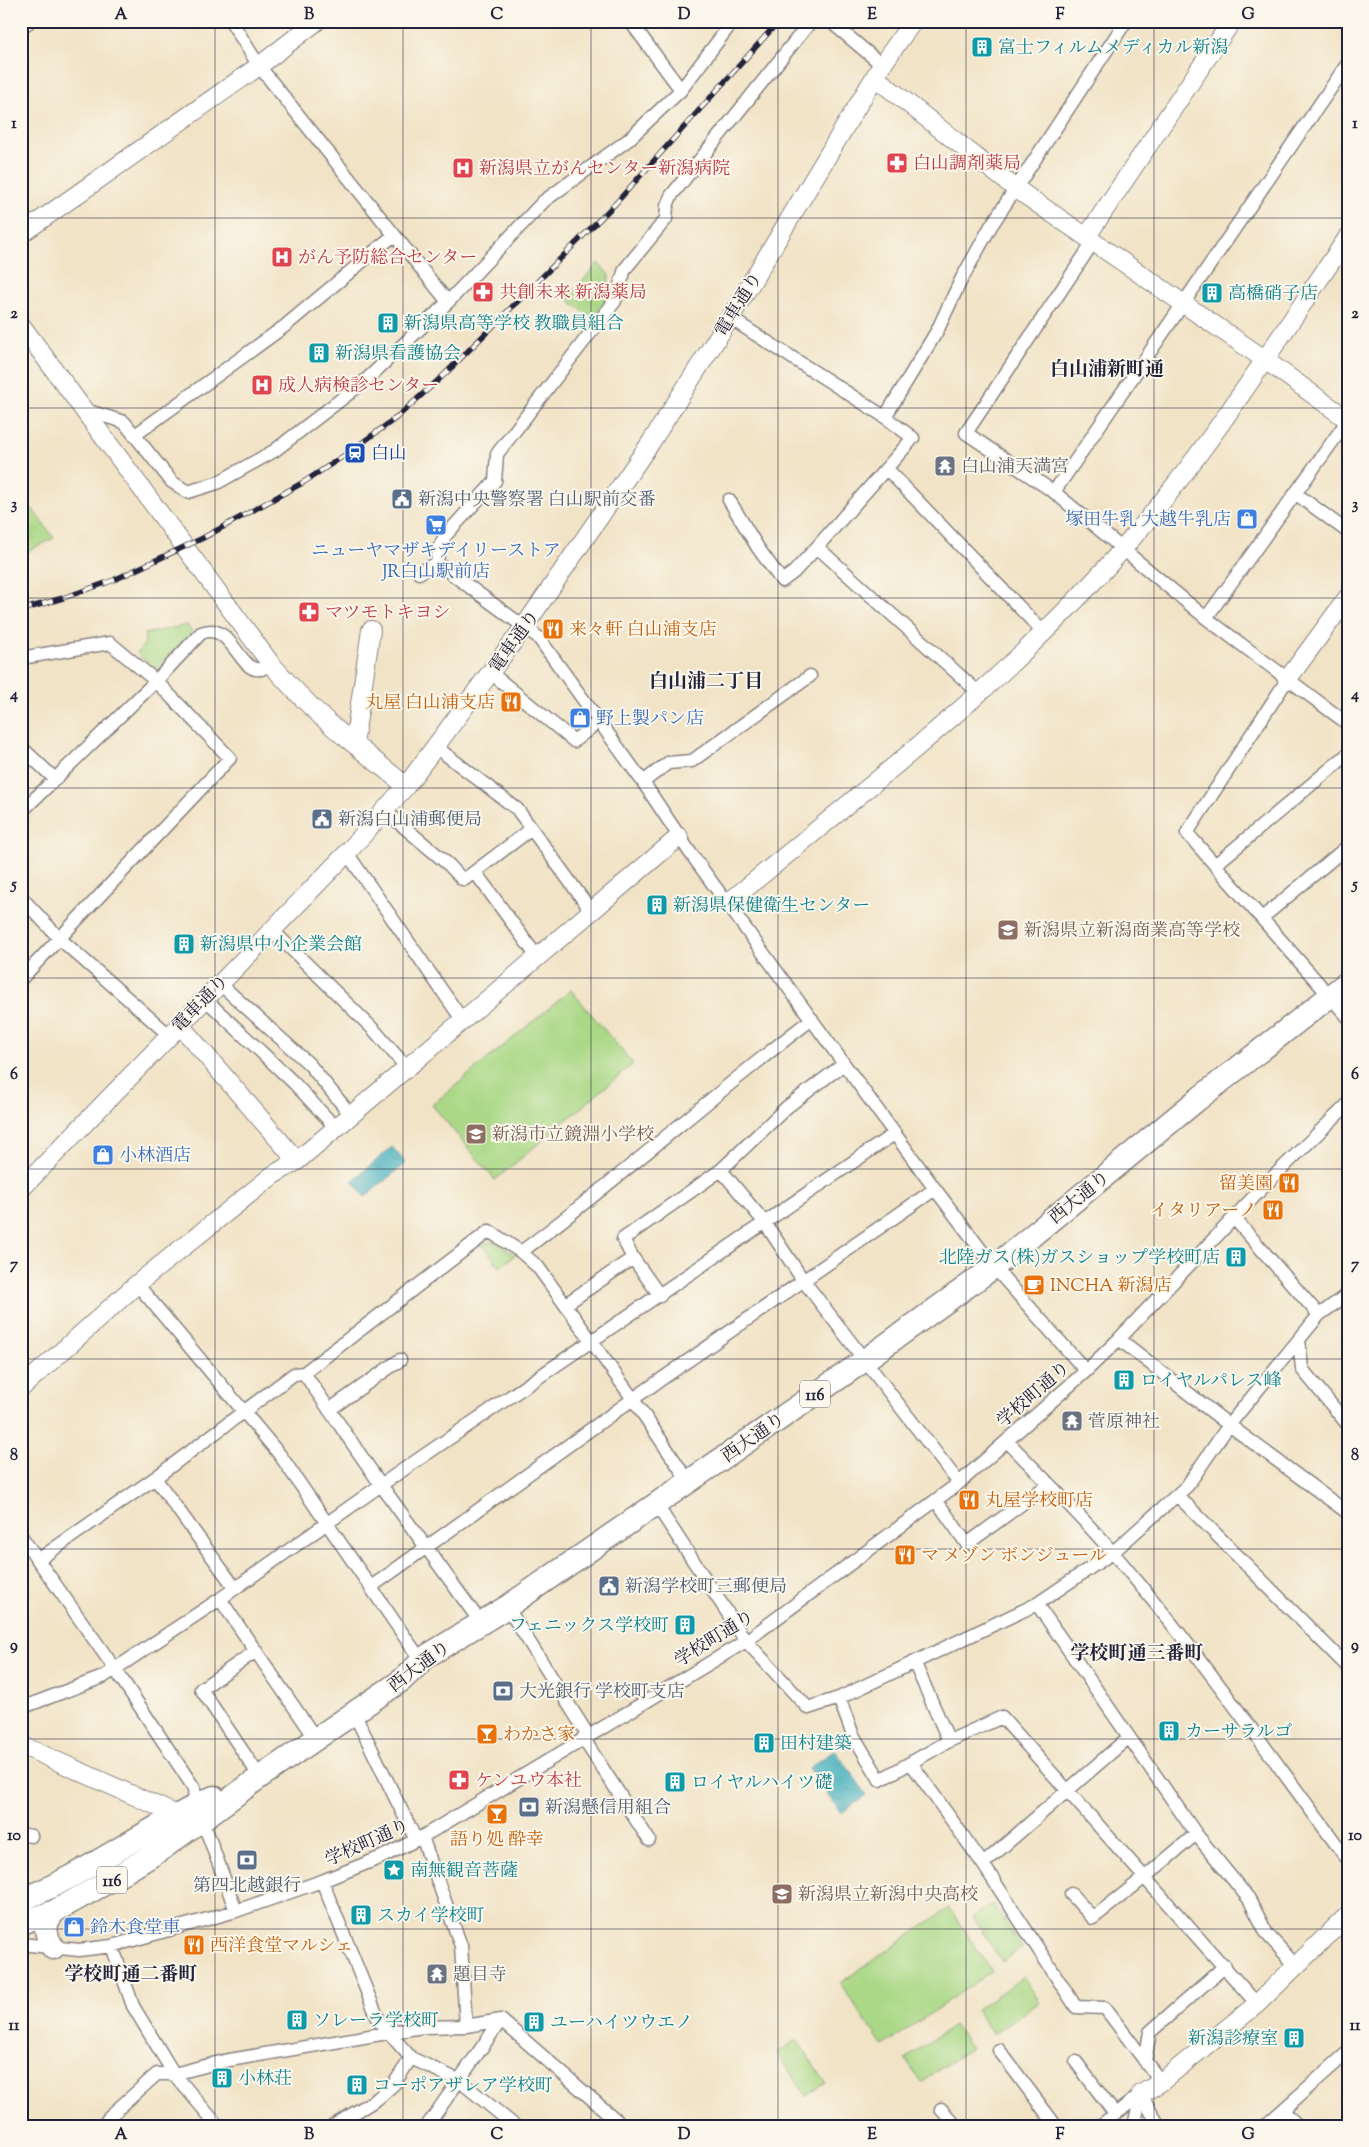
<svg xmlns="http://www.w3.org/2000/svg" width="1369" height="2147" font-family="'Sorts Mill Goudy','Noto Serif JP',serif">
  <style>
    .green { fill: #aad886; stroke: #667d60 }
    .water { fill: url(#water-ripples); stroke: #30687b }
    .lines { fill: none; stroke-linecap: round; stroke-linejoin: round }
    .street-casing { stroke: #8a8280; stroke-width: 15 }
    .secondary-casing { stroke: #8a8280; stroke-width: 20 }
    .highway-casing { stroke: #8a8280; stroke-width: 25 }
    .street { stroke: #fff; stroke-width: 12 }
    .secondary { stroke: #fff; stroke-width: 18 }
    .highway { stroke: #fff; stroke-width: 22 }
    .rail-casing { stroke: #22223b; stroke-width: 5.5 }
    .rail { stroke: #fbf7ec; stroke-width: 4; stroke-dasharray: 11; stroke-linecap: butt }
    .grid { fill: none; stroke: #22223b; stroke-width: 1; stroke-opacity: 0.55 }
    .labels { text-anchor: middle; stroke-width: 4; stroke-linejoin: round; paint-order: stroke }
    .shield { fill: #fbf7ec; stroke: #636270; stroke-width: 1 }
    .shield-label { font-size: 16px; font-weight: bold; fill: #22223b }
    .culture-label { font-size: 18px; fill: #0d838f; stroke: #fbf7ec; text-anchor: start }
    .health-label { font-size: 18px; fill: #be3a42; stroke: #fbf7ec; text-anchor: start }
    .street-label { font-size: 18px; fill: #22223b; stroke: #fbf7ec }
    .transit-label { font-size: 18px; fill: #164399; stroke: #fbf7ec; text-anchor: start }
    .worship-label { font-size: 18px; fill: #5b616d; stroke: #fbf7ec; text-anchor: start }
    .service-label { font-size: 18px; fill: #4e5e75; stroke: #fbf7ec; text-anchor: start }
    .shop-label { font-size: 18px; fill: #366cbe; stroke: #fbf7ec; text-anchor: start }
    .food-label { font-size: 18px; fill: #c56008; stroke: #fbf7ec; text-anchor: start }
    .education-label { font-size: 18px; fill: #785e54; stroke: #fbf7ec; text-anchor: start }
    .neighbourhood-label { font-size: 19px; font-weight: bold; fill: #22223b; stroke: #fbf7ec }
    .neatline { fill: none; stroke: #22223b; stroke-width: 2 }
    .grid-label { font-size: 16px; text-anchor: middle; font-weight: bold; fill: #22223b }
  </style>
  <defs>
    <pattern id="water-ripples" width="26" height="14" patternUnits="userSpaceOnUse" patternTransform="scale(1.25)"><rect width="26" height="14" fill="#3faebb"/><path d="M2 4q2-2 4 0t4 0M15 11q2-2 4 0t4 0" fill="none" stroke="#348d99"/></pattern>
  </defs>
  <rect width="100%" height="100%" fill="#fbf7ec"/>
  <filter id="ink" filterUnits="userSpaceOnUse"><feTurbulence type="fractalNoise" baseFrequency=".02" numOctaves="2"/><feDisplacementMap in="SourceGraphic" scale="10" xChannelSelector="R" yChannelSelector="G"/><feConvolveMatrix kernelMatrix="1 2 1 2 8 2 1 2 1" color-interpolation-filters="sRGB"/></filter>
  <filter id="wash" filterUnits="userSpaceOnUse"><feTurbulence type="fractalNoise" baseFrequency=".0096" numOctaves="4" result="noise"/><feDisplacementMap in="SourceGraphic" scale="20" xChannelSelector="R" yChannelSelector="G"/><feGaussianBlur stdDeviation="1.12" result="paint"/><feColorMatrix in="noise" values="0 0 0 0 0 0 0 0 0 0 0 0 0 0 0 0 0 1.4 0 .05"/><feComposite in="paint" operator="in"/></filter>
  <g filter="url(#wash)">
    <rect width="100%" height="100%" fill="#f1e3c6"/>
    <path class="green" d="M598,263L609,275L607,300L592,318L567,299Z
      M21,494L54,538L21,555Z
      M187,625L192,632L154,670L137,653L145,643L144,634Z
      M571,990L633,1064L495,1180L432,1105Z
      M494,1241L515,1255L500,1267L482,1244Z
      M993,1904L1022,1948L1002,1962L973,1917Z
      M949,1908L992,1971L883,2046L840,1983Z
      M1023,1977L1040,2002L993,2034L976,2010Z
      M954,2025L971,2048L921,2082L905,2059Z
      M797,2040L826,2083L806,2096L777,2053Z"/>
    <path class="water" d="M392,1147L406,1163L365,1197L352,1181Z
      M835,1750L867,1795L841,1813L809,1768Z"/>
  </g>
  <g filter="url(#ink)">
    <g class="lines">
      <g class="street-casing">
        <path id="street" d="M231,21L259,66L448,302
          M630,21L681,90
          M830,21L882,65
          M21,28L30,21
          M1094,241L966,433L1054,492L1206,618
          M85,410L124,422L172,482L188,492L217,483L274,451L365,381L448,302L544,201L628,140L681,90L733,21
          M885,417L937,331L961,280L991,226L1126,21
          M1348,420L1206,618L1348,724
          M135,435L285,326L394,235
          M887,469L1044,633
          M1054,492L1348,63
          M1295,493L1348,532
          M729,500L758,548L782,581L794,572L817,547L913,438L885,417L730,318
          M817,547L978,692
          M437,563L538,637L643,782L689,851L935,1189L994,1267L1086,1371
          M419,573L437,563L439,548L445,536L495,481L497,454L615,301L625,269L666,219L667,206L671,196L811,21
          M21,658L110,643L156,681L55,779L21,747
          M491,673L574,741L599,721
          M1287,680L1187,833L1348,1017
          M436,747L517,809L592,912
          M643,782L668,763L692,761L810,676
          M385,811L449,865L462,879H465L530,830
          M21,812L55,779
          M347,853L463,1021
          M1215,865L1348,754
          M475,872L538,958
          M21,897L60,939L169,1035
          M1262,918L1348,846
          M272,930L374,1030L407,1068
          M21,979L230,758L156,681L201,633C232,620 239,674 261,669C264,669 268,665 271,664
          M219,983L309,1064L351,1115
          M204,998L293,1082L336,1128
          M721,1170L765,1223L803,1280L959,1483
          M1234,1218L1319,1315
          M521,1252C621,1178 713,1094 812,1019
          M633,1258L660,1296
          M137,1284L280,1455L422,1662
          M566,1304L633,1258L623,1239L721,1170L787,1107L844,1064
          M1119,1339L1229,1425L1348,1513
          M1299,1339L1302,1369L1348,1425
          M304,1373L381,1485L481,1623
          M329,1410L400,1360
          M1007,1441C1049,1484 1092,1527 1131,1574C1208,1665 1276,1764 1348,1860
          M155,1478L235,1588
          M1177,1495L1348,1667
          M936,1500L967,1544L1049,1484
          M656,1504L746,1641L808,1708L839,1698L1037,1604L1112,1553L1187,1486L1229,1425L1319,1315L1348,1294
          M21,1536L115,1669L194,1788L196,1823L207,1832L236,1911
          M38,1560L155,1478L294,1374L304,1373L489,1231L521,1252L538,1267L633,1399L689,1482
          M371,1587L633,1399L935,1189
          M220,1599L316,1739
          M1037,1604L1196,1834L1249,1899L1267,1934L1296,1966
          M507,1607L588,1735
          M256,1651L201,1689L260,1777
          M915,1664L949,1741L1002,1717L1257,2004
          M839,1698L853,1735L880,1780L949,1741
          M21,1708L103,1677L220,1599L381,1485L894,1134
          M354,1713L416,1840
          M583,1738L649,1840
          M911,1763L983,1864L1076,2007L1105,2008L1161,2082
          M21,1834L31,1836
          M422,1837L461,1946L466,2026
          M983,1864L1129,1737
          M322,1881L379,2021L411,2058L460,2081L515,2126
          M1071,1894L1093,1918L1145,1877L1196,1834
          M21,1944L79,1950L112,1946L236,1911L322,1881L382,1857L422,1837L746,1641L959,1483L1086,1371L1119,1339L1265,1185L1348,1104
          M112,1946L133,2006L174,2074L218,2126
          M501,2020L623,2126
          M999,2050L1056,2126
          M1145,2061L1150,2032L1225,1966
          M1076,2062L1115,2114
          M1141,2094L1159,2126
          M941,2109L956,2126
          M1283,2111L1298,2126
          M104,2125L110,2116L157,2074H174L224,2061L422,2027L466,2026L501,2020
          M333,2126L377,2099L394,2084L411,2058
          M427,2126L501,2020
          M1100,2126L1141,2094
          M1134,2126L1141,2094
          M1265,2126L1348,2052"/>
      </g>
      <g class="secondary-casing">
        <path id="secondary" d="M876,78L1015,188L1264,359L1348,420
          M21,234L259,66L317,21
          M1087,236L1232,21
          M21,325L271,664C297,694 323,720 354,744
          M371,630L354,744L406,786
          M1287,680L1348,597
          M728,903C865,789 1011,679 1128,543C1210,448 1277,340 1348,237
          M297,1161L679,837
          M21,1189L347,853L406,786L524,627L651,442L730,318L882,65L913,21
          M21,1388L137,1284L273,1175L297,1161L179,1024
          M21,1745L186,1819
          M1141,2094L1161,2082L1257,2004L1348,1915"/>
      </g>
      <g class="highway-casing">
        <path id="highway" d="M21,1900C89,1873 147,1827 214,1797
          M21,1923L55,1911L113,1879L162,1849L260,1777L402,1680L427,1656L507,1607L865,1360L994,1267L1197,1100L1348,982
          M53,1948C44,1932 43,1925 55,1911"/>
      </g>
      <use href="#street" class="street"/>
      <use href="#secondary" class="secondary"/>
      <use href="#highway" class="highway"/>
      <g class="rail-casing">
        <path id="rail" d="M21,610L63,598L114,580L203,538L304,482L348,453L396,418L445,374L616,203L779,21"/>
      </g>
      <use href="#rail" class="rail"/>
    </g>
  </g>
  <path class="grid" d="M215,21V2126M403,21V2126M591,21V2126M778,21V2126M966,21V2126M1154,21V2126M21,218H1348M21,408H1348M21,598H1348M21,788H1348M21,978H1348M21,1169H1348M21,1359H1348M21,1549H1348M21,1739H1348M21,1929H1348"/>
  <defs>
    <g id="building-square" transform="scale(1.125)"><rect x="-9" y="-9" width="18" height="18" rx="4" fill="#0f9aa8" stroke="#fbf7ec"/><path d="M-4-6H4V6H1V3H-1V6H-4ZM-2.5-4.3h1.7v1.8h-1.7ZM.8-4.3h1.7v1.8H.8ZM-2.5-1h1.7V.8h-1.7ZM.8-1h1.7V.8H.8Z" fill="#fff"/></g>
    <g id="pharmacy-square" transform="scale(1.125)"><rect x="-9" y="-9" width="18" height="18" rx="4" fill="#e0444e" stroke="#fbf7ec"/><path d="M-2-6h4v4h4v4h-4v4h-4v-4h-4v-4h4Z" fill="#fff"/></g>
    <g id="hospital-square" transform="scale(1.125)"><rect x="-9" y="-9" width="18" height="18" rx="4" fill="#e0444e" stroke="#fbf7ec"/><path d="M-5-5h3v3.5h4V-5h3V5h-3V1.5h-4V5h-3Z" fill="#fff"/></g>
    <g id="station-square" transform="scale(1.125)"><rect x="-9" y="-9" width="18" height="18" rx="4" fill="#1a4fb4" stroke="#fbf7ec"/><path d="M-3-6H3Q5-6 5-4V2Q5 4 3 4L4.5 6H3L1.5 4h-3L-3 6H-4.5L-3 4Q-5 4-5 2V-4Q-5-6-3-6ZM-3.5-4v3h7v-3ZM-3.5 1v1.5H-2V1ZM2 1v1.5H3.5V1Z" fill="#fff"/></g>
    <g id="temple-square" transform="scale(1.125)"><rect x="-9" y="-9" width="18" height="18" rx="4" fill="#6b7280" stroke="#fbf7ec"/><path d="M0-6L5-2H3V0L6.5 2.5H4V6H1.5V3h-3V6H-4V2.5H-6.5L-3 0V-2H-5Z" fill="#fff"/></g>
    <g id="civic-square" transform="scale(1.125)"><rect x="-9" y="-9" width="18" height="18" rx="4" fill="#5c6f8a" stroke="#fbf7ec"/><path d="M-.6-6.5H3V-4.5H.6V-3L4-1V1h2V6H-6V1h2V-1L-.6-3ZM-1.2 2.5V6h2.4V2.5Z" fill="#fff"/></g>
    <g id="shop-square" transform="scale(1.125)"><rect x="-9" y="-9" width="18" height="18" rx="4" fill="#3f7fe0" stroke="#fbf7ec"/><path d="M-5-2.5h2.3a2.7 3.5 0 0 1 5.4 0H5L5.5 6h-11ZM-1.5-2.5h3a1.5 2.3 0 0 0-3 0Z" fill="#fff"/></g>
    <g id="supermarket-square" transform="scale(1.125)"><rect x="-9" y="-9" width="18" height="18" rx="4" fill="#3f7fe0" stroke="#fbf7ec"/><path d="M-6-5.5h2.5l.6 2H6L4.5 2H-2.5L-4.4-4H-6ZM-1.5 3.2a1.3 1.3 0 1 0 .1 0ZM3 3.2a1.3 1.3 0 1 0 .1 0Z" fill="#fff"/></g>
    <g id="restaurant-square" transform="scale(1.125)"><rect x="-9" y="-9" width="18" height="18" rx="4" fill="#e8710a" stroke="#fbf7ec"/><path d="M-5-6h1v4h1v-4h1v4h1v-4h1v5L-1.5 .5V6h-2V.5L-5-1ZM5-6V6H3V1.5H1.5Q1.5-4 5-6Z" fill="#fff"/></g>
    <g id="school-square" transform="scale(1.125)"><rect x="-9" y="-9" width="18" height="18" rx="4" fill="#8d6e63" stroke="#fbf7ec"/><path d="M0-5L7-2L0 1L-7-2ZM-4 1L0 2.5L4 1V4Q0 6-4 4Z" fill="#fff"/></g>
    <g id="cafe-square" transform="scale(1.125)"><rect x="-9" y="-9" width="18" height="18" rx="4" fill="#e8710a" stroke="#fbf7ec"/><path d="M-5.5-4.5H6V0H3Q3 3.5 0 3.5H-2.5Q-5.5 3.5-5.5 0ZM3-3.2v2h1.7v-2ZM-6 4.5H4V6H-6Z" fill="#fff"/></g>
    <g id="bank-square" transform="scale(1.125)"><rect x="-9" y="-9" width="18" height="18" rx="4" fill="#5c6f8a" stroke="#fbf7ec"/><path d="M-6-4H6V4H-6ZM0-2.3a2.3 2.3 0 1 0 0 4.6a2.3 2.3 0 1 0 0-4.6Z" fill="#fff"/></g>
    <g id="bar-square" transform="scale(1.125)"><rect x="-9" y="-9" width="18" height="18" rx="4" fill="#e8710a" stroke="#fbf7ec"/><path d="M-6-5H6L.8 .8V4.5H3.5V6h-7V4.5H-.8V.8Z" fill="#fff"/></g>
    <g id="sight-square" transform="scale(1.125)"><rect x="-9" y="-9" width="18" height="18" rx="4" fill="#0f9aa8" stroke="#fbf7ec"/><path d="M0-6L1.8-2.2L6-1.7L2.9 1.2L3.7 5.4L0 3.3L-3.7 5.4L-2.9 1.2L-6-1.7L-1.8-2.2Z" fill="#fff"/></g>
  </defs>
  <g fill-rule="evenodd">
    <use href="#building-square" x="982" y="47"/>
    <use href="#pharmacy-square" x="897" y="163"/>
    <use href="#hospital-square" x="463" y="168"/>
    <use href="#hospital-square" x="282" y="257"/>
    <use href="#pharmacy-square" x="483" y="292"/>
    <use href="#building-square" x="1212" y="293"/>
    <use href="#building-square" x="388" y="323"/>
    <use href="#building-square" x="319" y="353"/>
    <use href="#hospital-square" x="262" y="385"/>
    <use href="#station-square" x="355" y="453"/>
    <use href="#temple-square" x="945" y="466"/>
    <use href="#civic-square" x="402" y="499"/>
    <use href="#shop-square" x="1247" y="519"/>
    <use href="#supermarket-square" x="436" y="525"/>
    <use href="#pharmacy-square" x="309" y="612"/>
    <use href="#restaurant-square" x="553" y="629"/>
    <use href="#restaurant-square" x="511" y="702"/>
    <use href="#shop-square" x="580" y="718"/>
    <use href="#civic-square" x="322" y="819"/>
    <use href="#building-square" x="657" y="905"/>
    <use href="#school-square" x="1008" y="930"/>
    <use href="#building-square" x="184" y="944"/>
    <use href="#school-square" x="476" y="1134"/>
    <use href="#shop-square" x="103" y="1155"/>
    <use href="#restaurant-square" x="1289" y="1183"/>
    <use href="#restaurant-square" x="1273" y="1210"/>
    <use href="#building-square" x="1236" y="1257"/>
    <use href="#cafe-square" x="1034" y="1285"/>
    <use href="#building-square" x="1124" y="1380"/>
    <use href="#temple-square" x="1072" y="1421"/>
    <use href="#restaurant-square" x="969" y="1500"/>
    <use href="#restaurant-square" x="905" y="1555"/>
    <use href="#civic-square" x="609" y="1586"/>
    <use href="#building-square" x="685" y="1625"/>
    <use href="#bank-square" x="503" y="1691"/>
    <use href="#building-square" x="1169" y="1731"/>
    <use href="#bar-square" x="487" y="1734"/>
    <use href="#building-square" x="764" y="1743"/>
    <use href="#pharmacy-square" x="459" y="1780"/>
    <use href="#building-square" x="675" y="1782"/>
    <use href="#bank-square" x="529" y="1807"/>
    <use href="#bar-square" x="497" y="1814"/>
    <use href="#bank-square" x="247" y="1860"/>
    <use href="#sight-square" x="394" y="1870"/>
    <use href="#school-square" x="782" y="1894"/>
    <use href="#building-square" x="361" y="1915"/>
    <use href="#shop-square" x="74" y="1927"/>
    <use href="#restaurant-square" x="194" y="1945"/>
    <use href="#temple-square" x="437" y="1974"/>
    <use href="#building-square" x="297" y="2020"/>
    <use href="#building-square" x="534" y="2022"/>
    <use href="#building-square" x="1294" y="2038"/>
    <use href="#building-square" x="222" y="2078"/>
    <use href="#building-square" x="357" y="2085"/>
  </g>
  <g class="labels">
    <g class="shield">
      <rect x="800" y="1380.5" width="30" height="27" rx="4"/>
      <rect x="97" y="1866.5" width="30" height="27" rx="4"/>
    </g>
    <g class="shield-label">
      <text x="815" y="1400">116</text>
      <text x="112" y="1886">116</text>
    </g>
    <g class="culture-label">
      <text x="998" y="53">富士フィルムメディカル新潟</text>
      <text x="1228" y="299">高橋硝子店</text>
      <text x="404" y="329">新潟県高等学校 教職員組合</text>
      <text x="335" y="359">新潟県看護協会</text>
      <text x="673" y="911">新潟県保健衛生センター</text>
      <text x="200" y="950">新潟県中小企業会館</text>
      <text x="1220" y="1263" text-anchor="end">北陸ガス(株)ガスショップ学校町店</text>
      <text x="1140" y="1386">ロイヤルパレス峰</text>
      <text x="669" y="1631" text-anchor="end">フェニックス学校町</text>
      <text x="1185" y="1737">カーサラルゴ</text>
      <text x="780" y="1749">田村建築</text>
      <text x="691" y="1788">ロイヤルハイツ礎</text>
      <text x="410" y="1876">南無観音菩薩</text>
      <text x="377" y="1921">スカイ学校町</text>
      <text x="313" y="2026">ソレーラ学校町</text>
      <text x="550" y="2028">ユーハイツウエノ</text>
      <text x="1278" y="2044" text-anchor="end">新潟診療室</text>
      <text x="238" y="2084">小林荘</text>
      <text x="373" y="2091">コーポアザレア学校町</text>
    </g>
    <g class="health-label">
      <text x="913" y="169">白山調剤薬局</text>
      <text x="479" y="174">新潟県立がんセンター新潟病院</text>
      <text x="298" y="263">がん予防総合センター</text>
      <text x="499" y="298">共創未来 新潟薬局</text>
      <text x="278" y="391">成人病検診センター</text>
      <text x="325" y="618">マツモトキヨシ</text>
      <text x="475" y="1786">ケンユウ本社</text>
    </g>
    <g class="street-label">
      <text transform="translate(738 304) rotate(-58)" y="6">電車通り</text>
      <text transform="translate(514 641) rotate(-54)" y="6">電車通り</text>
      <text transform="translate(200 1003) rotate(-46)" y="6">電車通り</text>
      <text transform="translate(1079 1197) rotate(-39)" y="6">西大通り</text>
      <text transform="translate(1033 1394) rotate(-41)" y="6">学校町通り</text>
      <text transform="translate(753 1437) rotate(-35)" y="6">西大通り</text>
      <text transform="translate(714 1638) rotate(-32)" y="6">学校町通り</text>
      <text transform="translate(419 1666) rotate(-37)" y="6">西大通り</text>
      <text transform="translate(367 1842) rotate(-24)" y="6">学校町通り</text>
    </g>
    <g class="transit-label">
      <text x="371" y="459">白山</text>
    </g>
    <g class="worship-label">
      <text x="961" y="472">白山浦天満宮</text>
      <text x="1088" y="1427">菅原神社</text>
      <text x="453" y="1980">題目寺</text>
    </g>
    <g class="service-label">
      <text x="418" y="505">新潟中央警察署 白山駅前交番</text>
      <text x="338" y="825">新潟白山浦郵便局</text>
      <text x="625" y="1592">新潟学校町三郵便局</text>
      <text x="519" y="1697">大光銀行 学校町支店</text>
      <text x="545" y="1813">新潟懸信用組合</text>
      <text x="247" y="1891" text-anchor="middle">第四北越銀行</text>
    </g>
    <g class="shop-label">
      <text x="1231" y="525" text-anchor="end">塚田牛乳 大越牛乳店</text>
      <text x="436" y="556" text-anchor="middle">ニューヤマザキデイリーストア<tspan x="436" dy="21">JR白山駅前店</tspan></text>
      <text x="596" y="724">野上製パン店</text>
      <text x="119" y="1161">小林酒店</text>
      <text x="90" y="1933">鈴木食堂車</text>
    </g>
    <g class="food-label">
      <text x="569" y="635">来々軒 白山浦支店</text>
      <text x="495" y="708" text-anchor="end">丸屋 白山浦支店</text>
      <text x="1273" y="1189" text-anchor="end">留美園</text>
      <text x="1257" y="1216" text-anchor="end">イタリアーノ</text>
      <text x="1050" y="1291">INCHA 新潟店</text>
      <text x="985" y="1506">丸屋学校町店</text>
      <text x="921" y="1561">マ メゾン ボンジュール</text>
      <text x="503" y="1740">わかさ家</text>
      <text x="497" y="1845" text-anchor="middle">語り処 酔幸</text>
      <text x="210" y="1951">西洋食堂マルシェ</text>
    </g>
    <g class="education-label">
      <text x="1024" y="936">新潟県立新潟商業高等学校</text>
      <text x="492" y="1140">新潟市立鏡淵小学校</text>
      <text x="798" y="1900">新潟県立新潟中央高校</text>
    </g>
    <g class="neighbourhood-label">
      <text x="1107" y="375">白山浦新町通</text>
      <text x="706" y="687">白山浦二丁目</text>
      <text x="1137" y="1659">学校町通三番町</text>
      <text x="131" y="1980">学校町通二番町</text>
    </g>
  </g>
  <rect width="1369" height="2147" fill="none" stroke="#fbf7ec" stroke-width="55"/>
  <rect x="28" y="28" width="1314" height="2092" class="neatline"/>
  <g class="grid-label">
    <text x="121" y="19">A</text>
    <text x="309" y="19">B</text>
    <text x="497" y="19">C</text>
    <text x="684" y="19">D</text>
    <text x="872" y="19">E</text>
    <text x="1060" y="19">F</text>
    <text x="1248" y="19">G</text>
    <text x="14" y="128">1</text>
    <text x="1355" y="128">1</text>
    <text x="14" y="318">2</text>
    <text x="1355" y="318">2</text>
    <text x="14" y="509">3</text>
    <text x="1355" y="509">3</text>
    <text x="14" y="699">4</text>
    <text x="1355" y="699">4</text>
    <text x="14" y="889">5</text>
    <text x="1355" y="889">5</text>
    <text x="14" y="1079">6</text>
    <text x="1355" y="1079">6</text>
    <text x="14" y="1269">7</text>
    <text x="1355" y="1269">7</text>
    <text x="14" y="1460">8</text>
    <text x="1355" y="1460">8</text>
    <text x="14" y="1650">9</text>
    <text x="1355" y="1650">9</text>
    <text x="14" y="1840">10</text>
    <text x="1355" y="1840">10</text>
    <text x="14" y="2030">11</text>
    <text x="1355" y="2030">11</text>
    <text x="121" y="2139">A</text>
    <text x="309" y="2139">B</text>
    <text x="497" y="2139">C</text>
    <text x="684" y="2139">D</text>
    <text x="872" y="2139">E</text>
    <text x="1060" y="2139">F</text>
    <text x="1248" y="2139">G</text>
  </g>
</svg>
